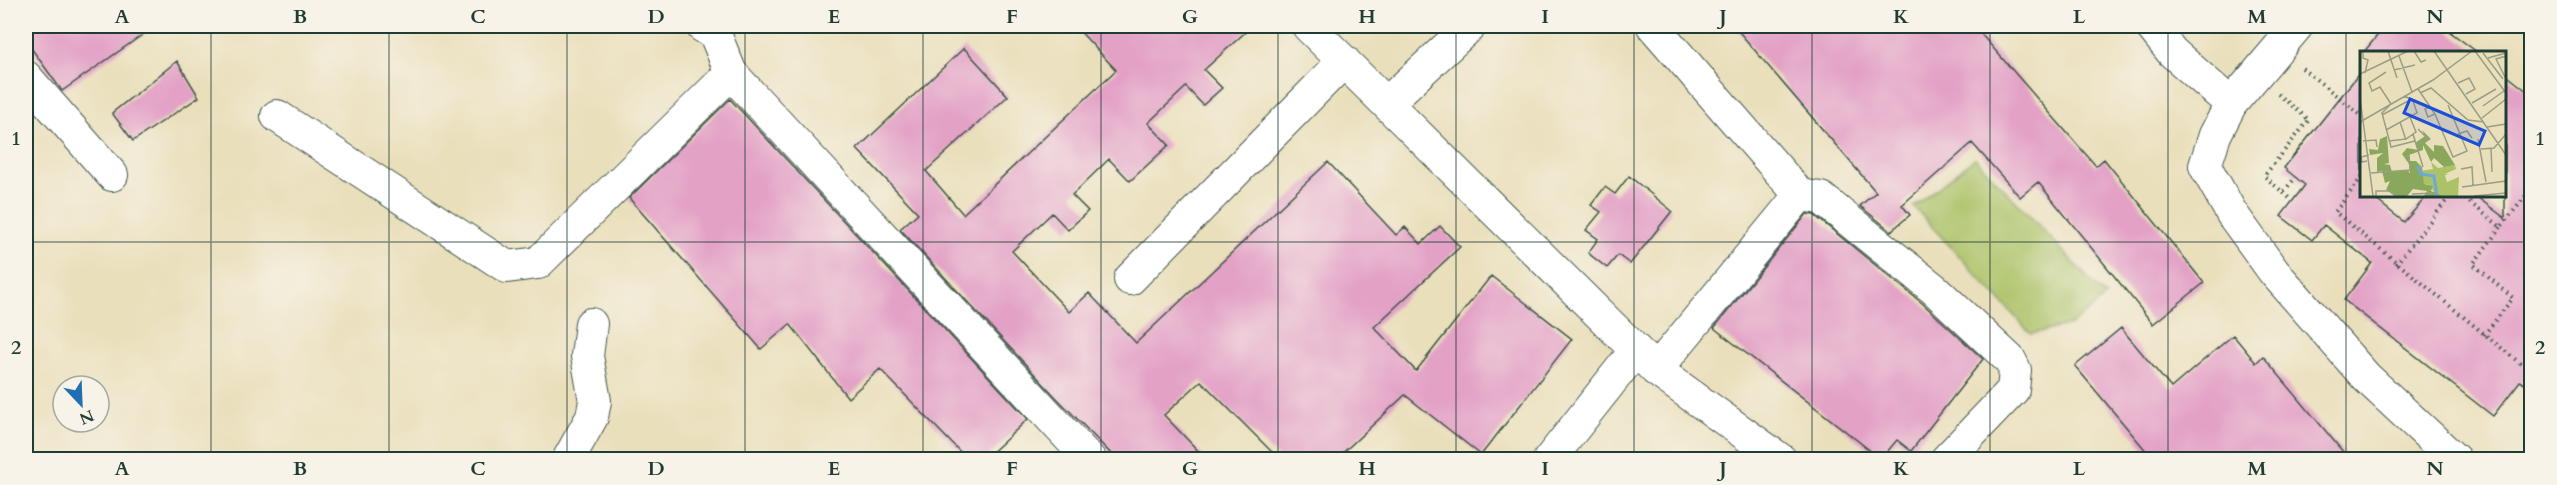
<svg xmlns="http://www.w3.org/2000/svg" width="2557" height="485" font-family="Cardo,serif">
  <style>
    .green { fill: #acc267; stroke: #66804e; stroke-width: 1.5 }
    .building { fill: #e3a1c6 }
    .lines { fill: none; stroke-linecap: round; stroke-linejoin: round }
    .minor-casing { stroke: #3d5548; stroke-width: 34 }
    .path { stroke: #3d5548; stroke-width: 4; stroke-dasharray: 1.5 4.5; stroke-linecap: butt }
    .minor { stroke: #fff; stroke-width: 32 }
    .grid { fill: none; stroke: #1f3d34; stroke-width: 1.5; stroke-opacity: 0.55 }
    .inset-river { fill: none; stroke: #6ea7de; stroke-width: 3 }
    .inset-road { fill: none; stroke: #999e85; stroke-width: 1.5 }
    .view { fill: #1d4ed8; fill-opacity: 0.15; stroke: #1d4ed8; stroke-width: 3 }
    .inset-edge { fill: none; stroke: #1f3d34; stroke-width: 3 }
    .neatline { fill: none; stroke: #1f3d34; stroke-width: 2 }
    .grid-label { font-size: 20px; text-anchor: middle; font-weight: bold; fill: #1f3d34 }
  </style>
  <rect width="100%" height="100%" fill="#f7f3e8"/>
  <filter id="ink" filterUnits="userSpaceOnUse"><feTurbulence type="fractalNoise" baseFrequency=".0167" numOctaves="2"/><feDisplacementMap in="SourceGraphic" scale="12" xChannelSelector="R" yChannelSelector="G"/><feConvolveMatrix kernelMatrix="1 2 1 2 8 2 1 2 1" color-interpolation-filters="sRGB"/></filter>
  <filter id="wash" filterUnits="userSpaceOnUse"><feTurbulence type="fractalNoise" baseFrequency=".008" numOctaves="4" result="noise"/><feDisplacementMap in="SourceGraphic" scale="24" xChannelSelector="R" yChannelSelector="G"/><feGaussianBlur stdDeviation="1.35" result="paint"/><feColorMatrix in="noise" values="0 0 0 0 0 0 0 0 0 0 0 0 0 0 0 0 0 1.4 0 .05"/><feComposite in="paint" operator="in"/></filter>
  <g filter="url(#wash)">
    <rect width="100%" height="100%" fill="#eadfbb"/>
    <path class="green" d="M1975,158L2106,297L2071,325L2031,334L1914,207Z"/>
    <g id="blocks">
      <path class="building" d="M26,26H155L62,91L26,41Z
        M1075,26H1252L1204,70L1222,88L1203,105L1186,87L1148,123L1169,145L1130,181L1109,159L1072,195L1088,211L1068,230L1052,213L1012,251L1069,312L1089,293L1136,343L1328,162L1396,235L1405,227L1421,244L1440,226L1460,247L1374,327L1416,371L1491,276L1572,339L1481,455L1405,395L1336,459H1279L1201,381L1164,415L1206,459H1116L1054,395L900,229L918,213L857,149L964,48L1008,96L926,171L963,214L1116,70Z
        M1734,26H1974L2096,166L2104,159L2204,283L2153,324L2038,182L2020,197L1972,143L1902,205L1910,215L1891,231L1860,206L1876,192Z
        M2385,26H2442L2477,52H2364Z
        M177,61L199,97L133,141L112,113Z
        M2362,70V195H2370L2404,222L2428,195H2474L2505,218V74L2532,95V390L2520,381L2493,416L2344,300L2372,263L2324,225L2312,240L2281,216L2305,185L2284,168Z
        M730,99L1028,419L985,459H967L880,369L848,398L790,324L761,349L629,198Z
        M1629,176L1672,211L1630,264L1618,255L1607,268L1588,253L1598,239L1586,230L1601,212L1591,205L1605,187L1615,194Z
        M1807,214L1814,215L1922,303L1983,359L1911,451L1897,440L1881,459L1714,328Z
        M2121,328L2171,388L2233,335L2256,363L2263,356L2349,459H2153L2075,366Z"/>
    </g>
  </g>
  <g filter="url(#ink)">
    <use href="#blocks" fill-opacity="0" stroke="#3d5548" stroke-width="1.5"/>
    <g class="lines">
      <g class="minor-casing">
        <path id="minor" d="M702,26L715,34L731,73L1090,460
          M1308,26L1656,370L1781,460
          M1653,26L1800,195
          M2151,26L2172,52L2231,104
          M2297,26L2231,104L2215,135L2205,166L2232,214L2274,272L2366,377L2455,460
          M26,77L112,175
          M1387,103L1470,26
          M277,116L507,267L538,263L731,73
          M1130,279L1344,61
          M1656,370L1800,195L1821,198L1934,289L2010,360L2015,370L2013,390L1946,460
          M568,460L592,417L595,401L587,356L591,324
          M1549,460L1636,350"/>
      </g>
      <path class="path" d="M2451,33L2457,26
        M2302,68L2362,116
        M2278,94L2309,120L2264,176L2293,201
        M2362,177L2335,212L2532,373
        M2284,191L2296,177
        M2460,195L2501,227L2532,188
        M2396,264L2451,195
        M2484,335L2513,298L2473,264L2501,227"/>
      <use href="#minor" class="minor"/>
    </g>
  </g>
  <path class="grid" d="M211,26V460M389,26V460M567,26V460M745,26V460M923,26V460M1101,26V460M1278,26V460M1456,26V460M1634,26V460M1812,26V460M1990,26V460M2168,26V460M2346,26V460M26,242H2532"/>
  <g transform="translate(2360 51)">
    <rect width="146" height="146" fill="#eadfbb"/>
    <path d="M71,111L78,117L95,114L96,118L85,123H89L85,124L87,131L99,126L98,145H76L70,134L64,133L60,120L73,118Z" fill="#acc267"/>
    <path d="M62,79L71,88L65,92L74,101V94L83,95L95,114L84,116L74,107L71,111L63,94V99L49,104L50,110H56L62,116L64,133L73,135L71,140L82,145H64L67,140L53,138L47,145H36L26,139L30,130L25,132L22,120L17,121V107L23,102L10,104L9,98L18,99L20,88L27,85L29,112L24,113L30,114L32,121L48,119L50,123L49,113L42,103L47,97L58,99L55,92L65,85Z" fill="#89a85c"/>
    <path class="inset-river" d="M58,115L61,123L74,125L77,145"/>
    <path class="inset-road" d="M3,0V7L8,9L5,22M28,0L37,27M54,0L61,11L66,9M74,0L146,104M115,0L146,42M123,2L143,28M39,5L52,41M128,7L146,2M34,19L55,14M26,21L9,32L12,40L20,36L31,53M0,23L48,0M145,26L136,8L146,5M98,32L109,27L115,38L106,43M58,38L75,63L93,106L107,100L88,54M60,42L71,37L108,69L124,71M0,47L13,145M112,52L136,38M30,54L22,62L31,96L55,90M123,55L144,40M69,56L65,58L68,66L75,63M22,64L48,50M122,67L146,48M0,71L73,29L112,0M40,71L46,89M127,76L146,73M58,78L67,87L58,94M26,79L57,62L53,50L45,45M53,83L63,116M98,83L107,80L112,87M118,88L126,131M3,90L16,89L17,96M29,90L46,88L56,81L50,66M131,97L132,121M121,98L134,97L146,83M7,110L2,111L1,106L9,104M101,118L112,116L113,134M11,122L50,119L49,104M102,136L146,130M52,143L76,142M16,145V140H30L35,145M114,145L146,142"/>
    <path class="view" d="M50,48L125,80L119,94L44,62Z"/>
    <rect width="146" height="146" class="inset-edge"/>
  </g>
  <rect width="2557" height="485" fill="none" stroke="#f7f3e8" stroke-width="66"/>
  <g transform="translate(81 404) rotate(157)"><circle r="28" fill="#f7f3e8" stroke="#a1aaa0" stroke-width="1.5"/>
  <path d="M0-4.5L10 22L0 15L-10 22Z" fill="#1f6fb2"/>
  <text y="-9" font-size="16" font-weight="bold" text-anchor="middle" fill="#1f3d34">N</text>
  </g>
  <rect x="33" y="33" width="2491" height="419" class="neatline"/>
  <g class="grid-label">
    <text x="122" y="23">A</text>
    <text x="300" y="23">B</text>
    <text x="478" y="23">C</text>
    <text x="656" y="23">D</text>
    <text x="834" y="23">E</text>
    <text x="1012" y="23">F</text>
    <text x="1190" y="23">G</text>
    <text x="1367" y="23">H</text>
    <text x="1545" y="23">I</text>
    <text x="1723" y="23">J</text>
    <text x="1901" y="23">K</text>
    <text x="2079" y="23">L</text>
    <text x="2257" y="23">M</text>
    <text x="2435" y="23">N</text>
    <text x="16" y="145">1</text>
    <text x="2540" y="145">1</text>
    <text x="16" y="354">2</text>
    <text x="2540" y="354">2</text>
    <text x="122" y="475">A</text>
    <text x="300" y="475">B</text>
    <text x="478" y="475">C</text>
    <text x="656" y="475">D</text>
    <text x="834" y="475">E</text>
    <text x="1012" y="475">F</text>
    <text x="1190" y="475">G</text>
    <text x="1367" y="475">H</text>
    <text x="1545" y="475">I</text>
    <text x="1723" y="475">J</text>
    <text x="1901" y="475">K</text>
    <text x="2079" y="475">L</text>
    <text x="2257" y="475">M</text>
    <text x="2435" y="475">N</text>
  </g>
</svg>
